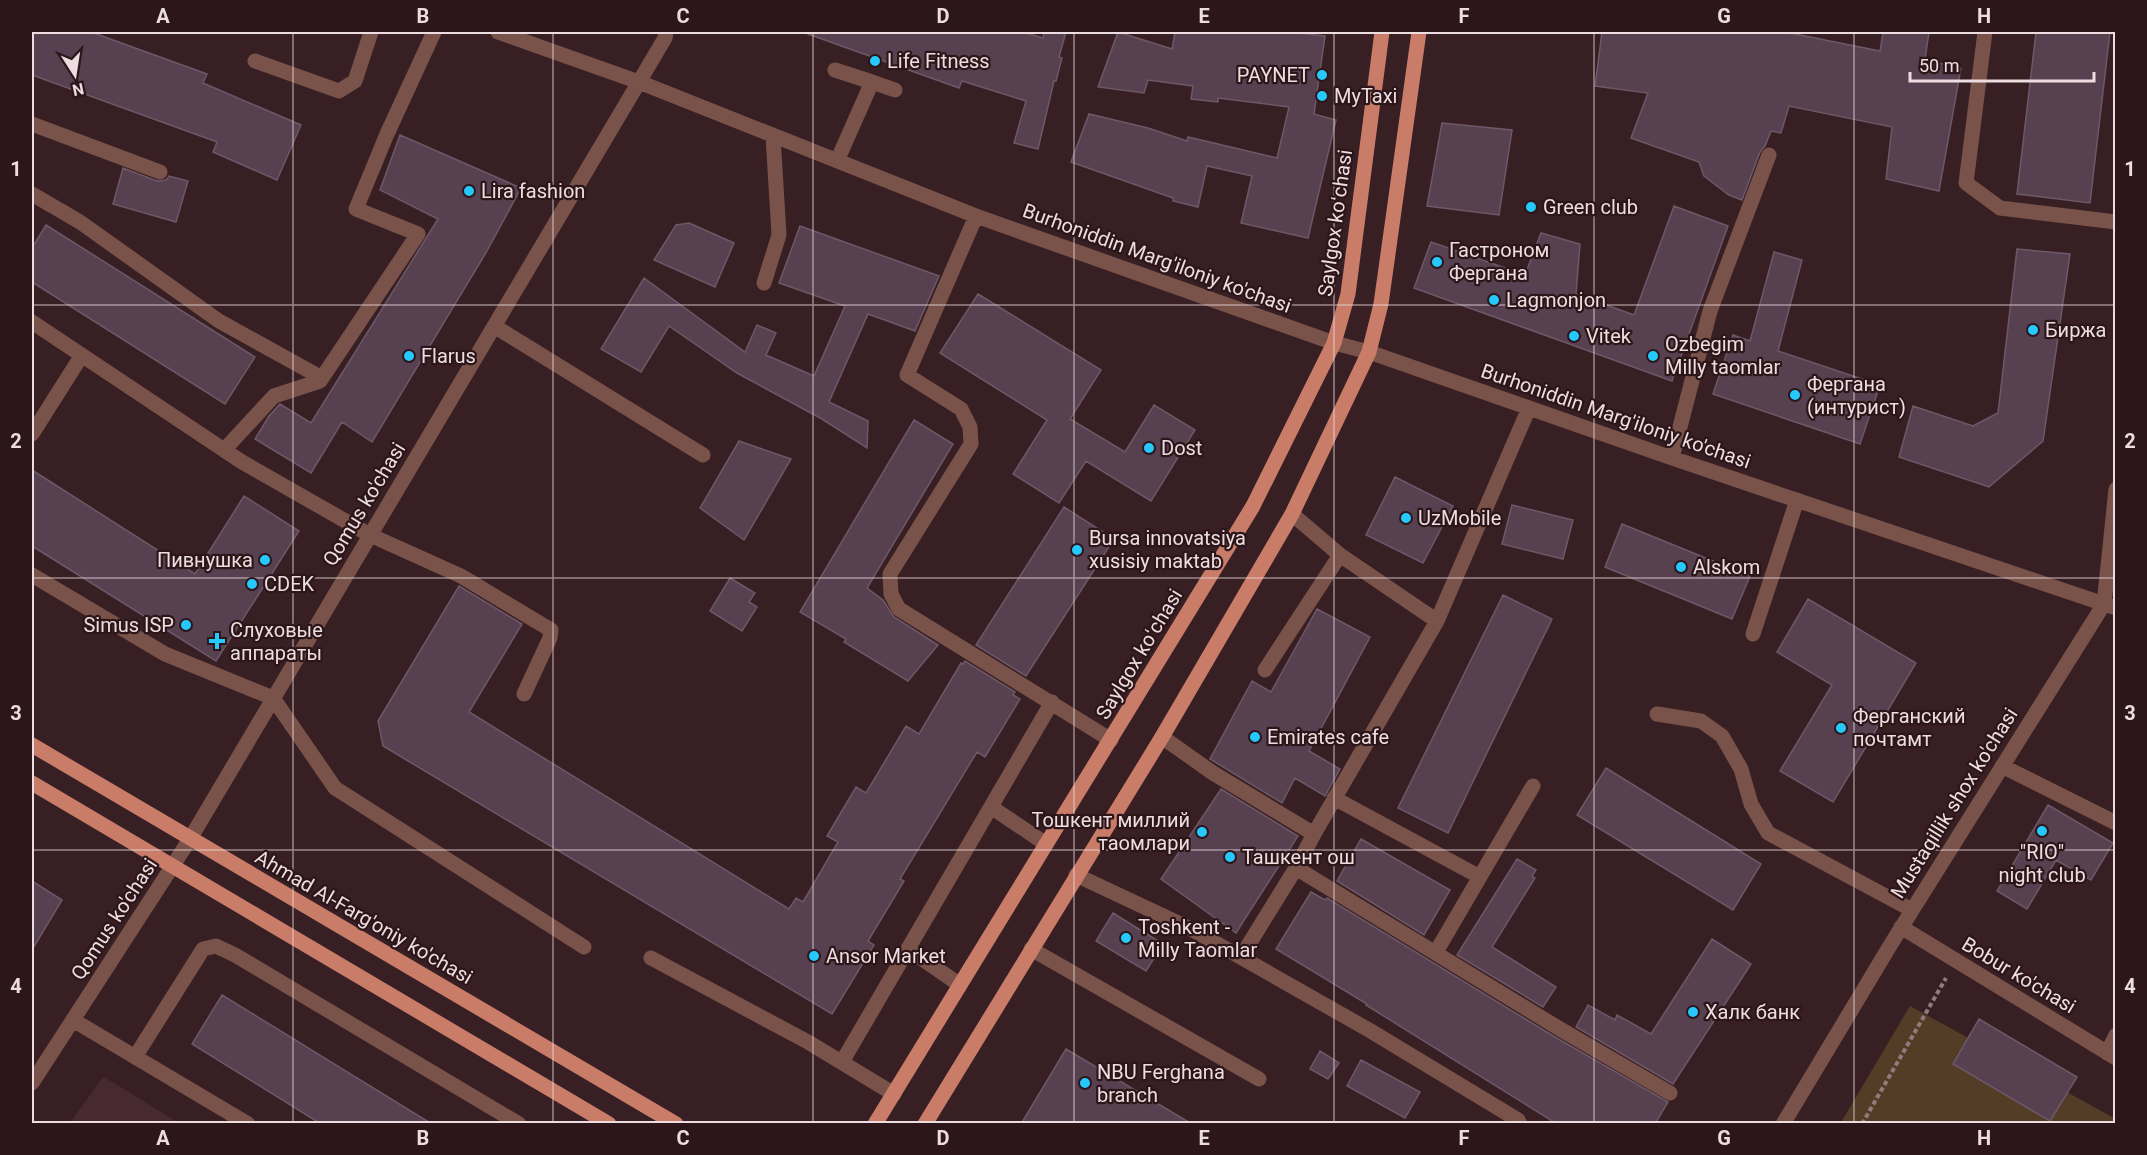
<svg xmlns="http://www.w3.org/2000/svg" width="2147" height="1155" font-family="Roboto,sans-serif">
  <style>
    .built { fill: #472a30 }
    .green { fill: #543d27 }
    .building { fill: #574150; stroke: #6e5867; stroke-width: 1.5 }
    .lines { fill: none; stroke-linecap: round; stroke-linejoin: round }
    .path { stroke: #907b7f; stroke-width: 4; stroke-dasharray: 4.5 3; stroke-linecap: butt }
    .minor { stroke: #795349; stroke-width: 15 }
    .major { stroke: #c97d69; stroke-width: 15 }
    .grid { fill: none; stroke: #eedde0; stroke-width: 1.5; stroke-opacity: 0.55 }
    .poi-dot { fill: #26c9fe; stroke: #2c161a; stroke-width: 2 }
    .labels { text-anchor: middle; stroke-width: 4.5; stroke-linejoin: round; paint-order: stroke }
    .poi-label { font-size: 20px; fill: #eedde0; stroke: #2c161a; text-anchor: start }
    .street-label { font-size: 20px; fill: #eedde0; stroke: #2c161a }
    .neatline { fill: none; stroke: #eedde0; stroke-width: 2 }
    .grid-label { font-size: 20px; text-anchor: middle; font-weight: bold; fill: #eedde0 }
  </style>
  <rect width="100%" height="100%" fill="#371f24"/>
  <path class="built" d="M103,1077H104L179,1123H70Z"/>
  <path class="green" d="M1910,1006L2116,1119L2115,1124H1840Z"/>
  <path class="building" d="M32,32H91L207,74L203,83L301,125L277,180L213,152L217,142L32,75Z
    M809,32H1023L1043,38L1044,32H1066L1059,57L1062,58L1056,81H1054L1038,149L1014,143L1026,101L962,81L959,88L808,34Z
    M1118,32L1172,49L1175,32H1290L1325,36L1314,114L1336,120L1308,238L1241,223L1252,176L1207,166L1198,207L1173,201V198L1071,162L1089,114L1148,128L1187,141L1188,137L1277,158L1289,107L1218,98V102L1191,99L1193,86L1148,80L1144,93L1098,87Z
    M1602,32H1785L1880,51L1883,32H1929L1925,60L1961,68L1939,191L1886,179L1892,127L1789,106L1781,133L1771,131L1765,146L1760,152L1742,200L1729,195L1704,176L1699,162L1631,138L1648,93L1595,86Z
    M2036,32H2110L2090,203L2017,194Z
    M1442,123L1512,130L1499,215L1427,206Z
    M400,135L521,188L487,251L372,442L342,422L311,473L255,439L269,416L280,404L311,423L438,219L380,190Z
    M123,168L157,181L166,180L169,176L188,181L176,222L113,204Z
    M1674,206L1728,226L1672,381L1414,288L1431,242L1525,275L1541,233L1580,244L1576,294L1634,315Z
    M689,223L734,243L715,287L654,260L676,225Z
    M46,225L255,357L225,404L32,282V248Z
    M800,226L939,276L915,331L868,314L829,402L868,421L867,448L822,419L737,373L669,326L641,372L601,349L644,278L745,352L757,325L776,333L766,355L814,376L845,306L779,283Z
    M2017,249L2070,254L2043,441L1989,487L1899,457L1913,406L1973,426L1998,413Z
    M1774,252L1802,260L1778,351L1880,385L1860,444L1713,394L1733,335L1750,341Z
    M978,294L1101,370L1070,419L1125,452L1154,405L1195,430L1151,501L1086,461L1059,503L1013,474L1047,420L940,353Z
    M914,420L953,444L867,588L883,600L894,617L938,645L908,681L844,642L846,639L800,612Z
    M739,441L791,459L744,540L700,508Z
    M32,470L195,574L244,496L299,531L216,661L32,546Z
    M1395,477L1453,506L1423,563L1366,535Z
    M1512,505L1573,520L1563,559L1502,544Z
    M1064,507L1114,539L1026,676L976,645Z
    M1622,524L1750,576L1732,619L1605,567Z
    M730,578L755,593L749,602L757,607L742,631L710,611Z
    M459,586L522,624L469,712L789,909L796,898L803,902L838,842L827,836L856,787L866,793L906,726L919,734L961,663L963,664L965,661L1015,692L1013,695L1020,699L985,757L977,752L900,879L904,881L868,941L874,945L832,1014L383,746L378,721Z
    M1503,595L1552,619L1448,833L1398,808Z
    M1808,599L1916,663L1833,802L1780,771L1832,685L1777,652Z
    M1317,609L1370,637L1309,751L1340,769L1325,796L1295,778L1282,803L1210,759L1252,681L1271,692Z
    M1606,768L1761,864L1733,910L1577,815Z
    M1221,789L1298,836L1236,933L1161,879Z
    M2048,805L2113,843L2091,880L2056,860L2027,909L1997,891Z
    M1361,839L1450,890L1424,935L1337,881Z
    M1517,859L1536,870L1532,876L1535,878L1492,947L1556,987L1543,1007L1457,955Z
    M32,881L62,900L32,950Z
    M1311,892L1325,900L1327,898L1555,1037L1668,1102L1655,1124H1557L1366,1005L1367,1004L1276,949Z
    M1113,913L1163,944L1146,971L1096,941Z
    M1712,939L1751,964L1673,1084L1576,1027L1588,1005L1615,1020L1617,1015L1651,1034Z
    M222,995L432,1124H321L192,1044Z
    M1979,1019L2077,1077L2050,1121L1953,1064Z
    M1066,1049L1192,1124H1021Z
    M1320,1051L1339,1063L1328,1079L1310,1069Z
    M1361,1060L1420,1092L1405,1118L1347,1086Z"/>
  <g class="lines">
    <path class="path" d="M1862,1124L1946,978"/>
    <path class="minor" d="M498,32L639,82L976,216L1334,343L1369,352L1672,458L2116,608
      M1985,32L1966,183L2000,208L2116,222
      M255,61L339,91L355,81L371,32
      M835,70L872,82L837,161
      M872,82L895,90
      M32,124L160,172
      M32,194L80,222L219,321L322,378
      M976,216L907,375L961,409L970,427L971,444L890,574L891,594L899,609L1111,740
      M764,283L779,235L773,136
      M32,322L242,462L370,535L461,576L551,630L550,638L524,694
      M494,326L703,455
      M32,434L82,355
      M224,450L274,396L320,381L418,234L356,209L387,134L434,32
      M1672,458L1710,311L1769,155
      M1340,555L1437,621L1529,408
      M32,575L165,654L273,698L335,788L584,947
      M1753,634L1797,500
      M1265,670L1340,555L1292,514
      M1657,714L1701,721L1722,736L1741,769L1751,804L1768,833L1912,910
      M1162,737L1213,773L1314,834L1437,621
      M2002,766L2116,823
      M1334,798L1480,877
      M991,807L1046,844
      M1296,868L1314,834
      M1076,875L1191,929L1369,1030L1518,1120L1520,1124
      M1901,927L2116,1058
      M908,949L960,985
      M1031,949L1259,1079
      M1436,952L1533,786
      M1241,957L1296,868L1560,1029L1670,1093
      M651,958L808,1042L894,1094
      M73,1020L248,1124
      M2107,1053L2116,1035
      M135,1057L203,949L216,946L235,955L519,1124
      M842,1062L1052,702
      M32,1083L190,839L639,82L665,38L666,32
      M1783,1124L1891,944L2104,604L2116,489"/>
    <path class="major" d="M32,745L676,1124
      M32,783L609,1124
      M875,1124L1253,506L1334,343L1348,294L1382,32
      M925,1124L1162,737L1292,514L1369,352L1381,304L1419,32"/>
  </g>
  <path class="grid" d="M293,32V1124M553,32V1124M813,32V1124M1074,32V1124M1334,32V1124M1594,32V1124M1854,32V1124M32,305H2116M32,578H2116M32,850H2116"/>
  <g class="poi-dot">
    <circle cx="875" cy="61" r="6"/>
    <circle cx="1322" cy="75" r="6"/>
    <circle cx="1322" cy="96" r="6"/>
    <circle cx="469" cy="191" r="6"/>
    <circle cx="1531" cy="207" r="6"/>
    <circle cx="1437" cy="262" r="6"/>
    <circle cx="1494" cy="300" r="6"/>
    <circle cx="2033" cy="330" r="6"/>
    <circle cx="1574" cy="336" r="6"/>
    <circle cx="409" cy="356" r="6"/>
    <circle cx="1653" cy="356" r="6"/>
    <circle cx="1795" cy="395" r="6"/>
    <circle cx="1149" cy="448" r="6"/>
    <circle cx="1406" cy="518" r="6"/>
    <circle cx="1077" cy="550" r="6"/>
    <circle cx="265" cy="560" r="6"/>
    <circle cx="1681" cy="567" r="6"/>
    <circle cx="252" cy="584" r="6"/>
    <circle cx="186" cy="625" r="6"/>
    <path d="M214 632h6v6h6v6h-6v6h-6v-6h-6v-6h6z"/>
    <circle cx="1841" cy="728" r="6"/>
    <circle cx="1255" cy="737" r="6"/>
    <circle cx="2042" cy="831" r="6"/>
    <circle cx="1202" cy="832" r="6"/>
    <circle cx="1230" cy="857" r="6"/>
    <circle cx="1126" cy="938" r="6"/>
    <circle cx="814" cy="956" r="6"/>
    <circle cx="1693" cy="1012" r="6"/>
    <circle cx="1085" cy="1083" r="6"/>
  </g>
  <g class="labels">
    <g class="poi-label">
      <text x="887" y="68">Life Fitness</text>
      <text x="1310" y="82" text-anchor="end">PAYNET</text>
      <text x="1334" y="103">MyTaxi</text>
      <text x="481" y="198">Lira fashion</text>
      <text x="1543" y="214">Green club</text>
      <text x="1449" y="257">Гастроном<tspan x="1449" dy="23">Фергана</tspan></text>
      <text x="1506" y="307">Lagmonjon</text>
      <text x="2045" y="337">Биржа</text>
      <text x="1586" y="343">Vitek</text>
      <text x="1665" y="351">Ozbegim<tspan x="1665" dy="23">Milly taomlar</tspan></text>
      <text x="421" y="363">Flarus</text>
      <text x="1807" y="391">Фергана<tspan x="1807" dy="23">(интурист)</tspan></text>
      <text x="1161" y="455">Dost</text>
      <text x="1418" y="525">UzMobile</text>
      <text x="1089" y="545">Bursa innovatsiya<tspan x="1089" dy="23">xusisiy maktab</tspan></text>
      <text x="253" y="567" text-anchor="end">Пивнушка</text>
      <text x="1693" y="574">Alskom</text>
      <text x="264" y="591">CDEK</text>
      <text x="174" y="632" text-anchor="end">Simus ISP</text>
      <text x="230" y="637">Слуховые<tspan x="230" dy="23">аппараты</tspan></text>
      <text x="1853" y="723">Ферганский<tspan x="1853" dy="23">почтамт</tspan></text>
      <text x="1267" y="744">Emirates cafe</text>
      <text x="1190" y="827" text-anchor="end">Тошкент миллий<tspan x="1190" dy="23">таомлари</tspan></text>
      <text x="2042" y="859" text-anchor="middle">"RIO"<tspan x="2042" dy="23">night club</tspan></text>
      <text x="1242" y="864">Ташкент ош</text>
      <text x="1138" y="934">Toshkent -<tspan x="1138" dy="23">Milly Taomlar</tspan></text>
      <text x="826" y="963">Ansor Market</text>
      <text x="1705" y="1019">Халк банк</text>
      <text x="1097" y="1079">NBU Ferghana<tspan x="1097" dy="23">branch</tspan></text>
    </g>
    <g class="street-label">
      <text transform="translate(1335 223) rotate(-82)" y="7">Saylgox koʻchasi</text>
      <text transform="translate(1157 258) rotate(20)" y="7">Burhoniddin Marg'iloniy ko'chasi</text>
      <text transform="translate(1616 416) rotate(19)" y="7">Burhoniddin Marg'iloniy ko'chasi</text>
      <text transform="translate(364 504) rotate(-59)" y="7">Qomus ko'chasi</text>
      <text transform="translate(1139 654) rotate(-59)" y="7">Saylgox koʻchasi</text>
      <text transform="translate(1954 803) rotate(-58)" y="7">Mustaqillik shox ko'chasi</text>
      <text transform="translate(364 917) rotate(30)" y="7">Ahmad Al-Farg'oniy ko'chasi</text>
      <text transform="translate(114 919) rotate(-57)" y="7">Qomus ko'chasi</text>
      <text transform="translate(2019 975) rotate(31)" y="7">Bobur ko'chasi</text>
    </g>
  </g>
  <rect width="2147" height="1155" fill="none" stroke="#2c161a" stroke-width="66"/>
  <g transform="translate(75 75) rotate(168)" stroke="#2c161a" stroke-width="4.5" paint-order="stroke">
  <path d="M0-4.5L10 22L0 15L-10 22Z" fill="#eedde0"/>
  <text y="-9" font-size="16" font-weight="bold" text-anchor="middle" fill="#eedde0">N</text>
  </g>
  <path d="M1910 72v9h184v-9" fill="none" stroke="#eedde0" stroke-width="3"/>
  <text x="1919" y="72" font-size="18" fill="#eedde0" stroke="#2c161a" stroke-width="4.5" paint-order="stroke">50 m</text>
  <rect x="33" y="33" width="2081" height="1089" class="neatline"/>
  <g class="grid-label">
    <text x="163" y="23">A</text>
    <text x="423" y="23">B</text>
    <text x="683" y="23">C</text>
    <text x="943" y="23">D</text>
    <text x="1204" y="23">E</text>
    <text x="1464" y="23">F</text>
    <text x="1724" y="23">G</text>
    <text x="1984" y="23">H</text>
    <text x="16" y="176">1</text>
    <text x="2130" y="176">1</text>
    <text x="16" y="448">2</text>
    <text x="2130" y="448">2</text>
    <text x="16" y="720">3</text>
    <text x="2130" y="720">3</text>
    <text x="16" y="993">4</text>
    <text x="2130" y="993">4</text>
    <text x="163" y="1145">A</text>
    <text x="423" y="1145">B</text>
    <text x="683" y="1145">C</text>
    <text x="943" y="1145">D</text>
    <text x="1204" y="1145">E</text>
    <text x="1464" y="1145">F</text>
    <text x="1724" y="1145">G</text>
    <text x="1984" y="1145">H</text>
  </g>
</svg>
